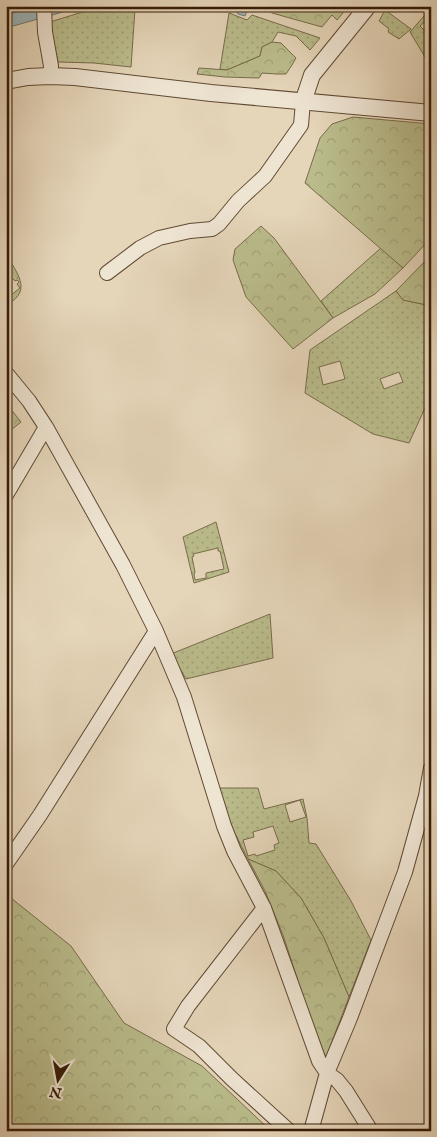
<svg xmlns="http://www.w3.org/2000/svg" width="437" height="1137" font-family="'IM FELL English',serif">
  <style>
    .grass { fill: url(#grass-dots); stroke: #786c4a; fill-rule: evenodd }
    .forest { fill: url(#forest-crowns); stroke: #786c4a }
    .water { fill: #9bb6ba; stroke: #727872 }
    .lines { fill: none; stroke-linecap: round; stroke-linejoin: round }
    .minor-casing { stroke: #614a34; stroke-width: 16 }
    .tertiary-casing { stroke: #614a34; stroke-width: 18 }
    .minor { stroke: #eee4d2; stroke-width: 14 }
    .tertiary { stroke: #eee4d2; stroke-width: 16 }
  </style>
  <defs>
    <pattern id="grass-dots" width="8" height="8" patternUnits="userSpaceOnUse" patternTransform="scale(1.25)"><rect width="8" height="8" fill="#babc8c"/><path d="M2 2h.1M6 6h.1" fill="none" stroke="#a0a177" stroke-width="1.8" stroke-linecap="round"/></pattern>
    <pattern id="forest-crowns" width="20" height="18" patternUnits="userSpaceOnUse" patternTransform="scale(1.25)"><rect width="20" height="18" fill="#babc8c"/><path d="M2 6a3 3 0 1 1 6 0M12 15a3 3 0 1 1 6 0" fill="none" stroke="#a0a177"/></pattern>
  </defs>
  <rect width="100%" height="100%" fill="#e5d5b9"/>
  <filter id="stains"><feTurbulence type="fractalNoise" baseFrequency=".004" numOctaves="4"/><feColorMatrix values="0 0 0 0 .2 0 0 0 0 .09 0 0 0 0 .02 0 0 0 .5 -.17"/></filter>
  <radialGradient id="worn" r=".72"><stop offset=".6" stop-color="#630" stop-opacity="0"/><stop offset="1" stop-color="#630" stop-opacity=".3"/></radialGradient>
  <path class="grass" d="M102,6H163V9H135L131,67L94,63L58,62L52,41L50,22Z
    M431,8V16L420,26L431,37V67L410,32Z
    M385,10L411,29L399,39L388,32L389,29L379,21Z
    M229,13L247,20L252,15L320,38L310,50L296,36L278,32L272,42L262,47L260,56L227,70L220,69Z
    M381,248L403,268L375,294L333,318L321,301Z
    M6,254C16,272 33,290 8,304L6,302V291L10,296L20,288L17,284L19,282L17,280L15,281L12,278L6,283Z
    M396,291L403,300L427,305L426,350L431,351V395L409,443L373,434L305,393L310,350ZM340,361L345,379L323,385L319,367ZM399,372L403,382L384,389L380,379Z
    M216,522L229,572L194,583L183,537ZM218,548V551H220L224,569L206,573V578L195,580L194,574L195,572L192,557L194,556L193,554Z
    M270,614L273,658L186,679L171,654Z
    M219,788H258L264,809L303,799L307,818L309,843L316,844L351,901L371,940L349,997L324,938L301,898L276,871L248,859L230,824ZM300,800L306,817L290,822L285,805ZM273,826L279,843L274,845L275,850L256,856L255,854L248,856L243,840L254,837L253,832Z"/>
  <path class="forest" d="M264,6H349L337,20L332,15L322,27L272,13Z
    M272,42L281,43L296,58L292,65L286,74H276L262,73L259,78L225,77L197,74L199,68L227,70L260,56L262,47Z
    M353,117L431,124V238L403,268L305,183L320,138L332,124Z
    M261,226L274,238L333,318L293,349L246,297L233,260L235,249Z
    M431,255V351L426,350L427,305L403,300L396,291Z
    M6,403L21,422L6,434Z
    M248,859L276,871L301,898L324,938L349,997L326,1057L319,1045L283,935L265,891Z
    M6,894L71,946L124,1023L202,1066L271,1131H6Z"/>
  <path class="water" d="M38,6H84L6,28V15Z
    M221,6H249L245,16L238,14L236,11Z"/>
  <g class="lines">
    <g class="minor-casing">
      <path id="minor" d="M44,6L45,32L51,66L50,76
        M107,273L140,248L159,238L190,231L212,229L219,224L238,201L265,176L301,125L303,102
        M6,373L29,401L46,427L123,565L156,631L184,697L224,826L234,851L264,908L319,1061L327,1073L337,1080L346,1091L371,1131
        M6,495L46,427
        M6,864L40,815L156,631
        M264,908L188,1006L174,1029L199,1046L232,1079L289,1131
        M311,1131L327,1073L350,1018L405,872L426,796L431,768"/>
    </g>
    <g class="tertiary-casing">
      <path id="tertiary" d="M6,81L28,77L50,76L75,77L211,93L431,113
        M303,102L312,75L368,6"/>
    </g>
    <use href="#minor" class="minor"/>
    <use href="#tertiary" class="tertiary"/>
  </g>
  <rect width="437" height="1137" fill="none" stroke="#e5d5b9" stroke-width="25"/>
  <rect x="8" y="8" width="422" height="1122" fill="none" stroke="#351b07" stroke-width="2.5"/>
  <rect x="12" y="12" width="412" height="1112" fill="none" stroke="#351b07"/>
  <g transform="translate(58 1080) rotate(191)" stroke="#eee4d2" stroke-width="4" paint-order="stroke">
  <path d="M0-4L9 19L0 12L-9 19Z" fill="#351b07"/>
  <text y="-8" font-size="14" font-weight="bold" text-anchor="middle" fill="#351b07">N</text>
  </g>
  <rect width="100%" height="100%" filter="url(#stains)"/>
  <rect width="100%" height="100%" fill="url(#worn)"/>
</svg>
